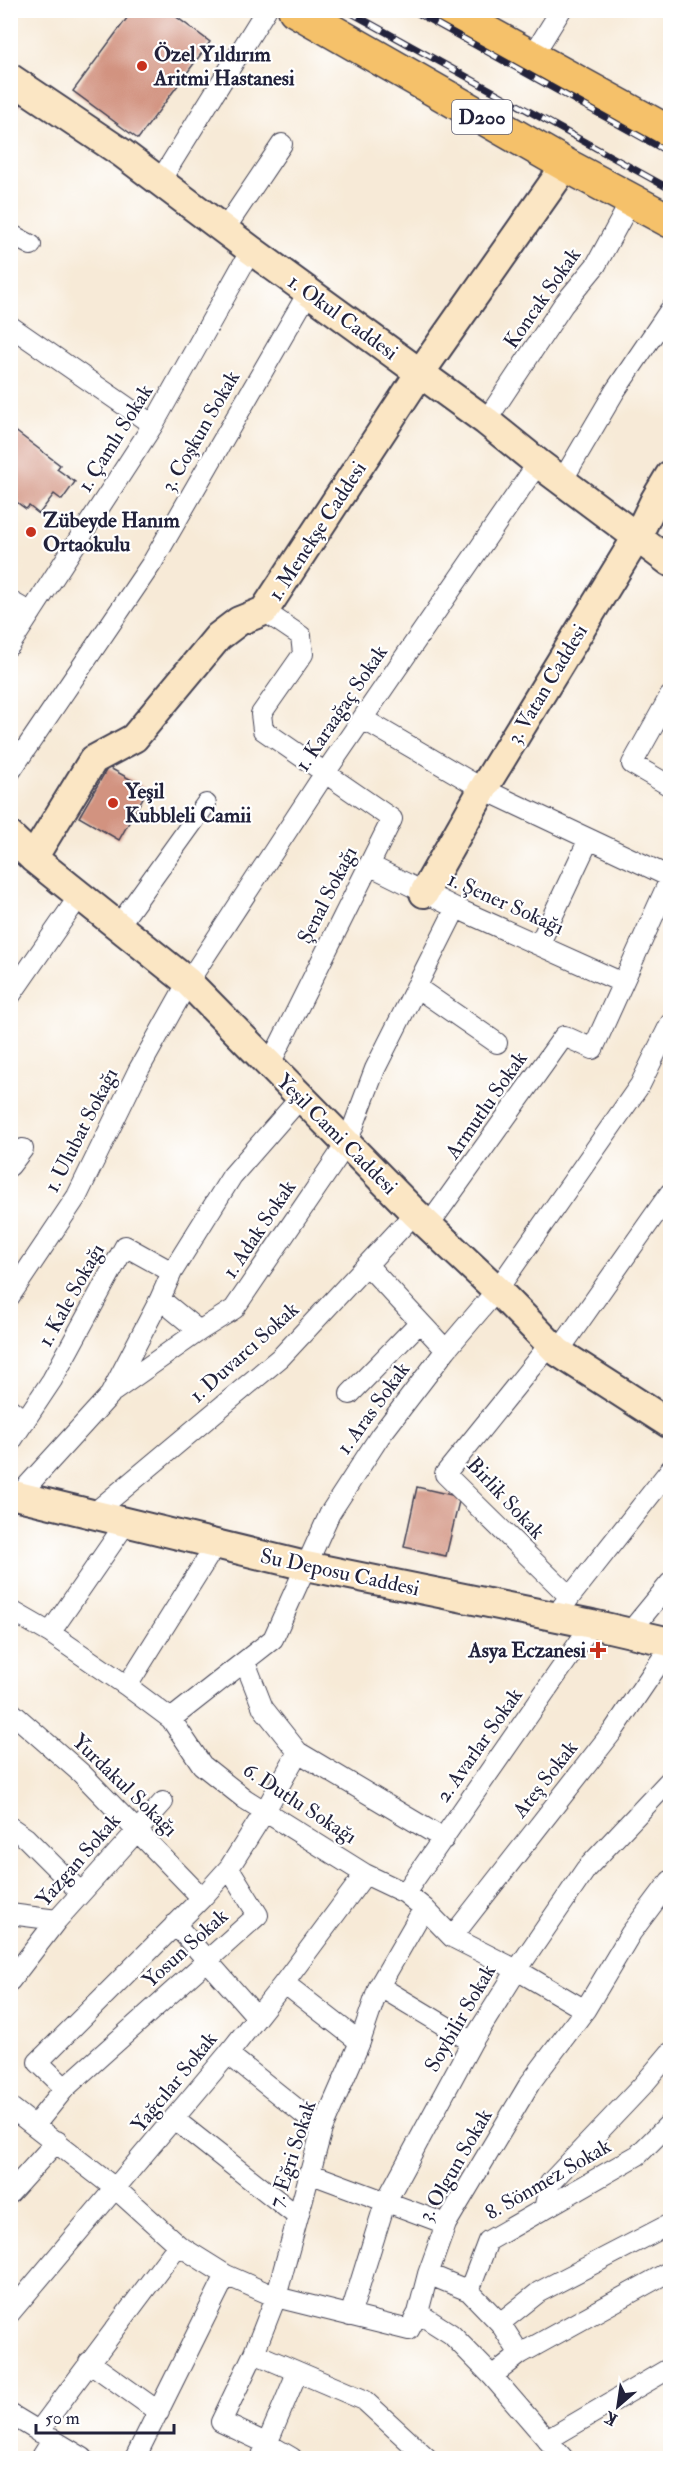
<svg xmlns="http://www.w3.org/2000/svg" width="681" height="2469" font-family="'IM FELL Double Pica',serif">
  <style>
    .building { fill: #d29380 }
    .lines { fill: none; stroke-linecap: round; stroke-linejoin: round }
    .street-casing { stroke: #424052; stroke-width: 22 }
    .secondary-casing { stroke: #424052; stroke-width: 32 }
    .highway-casing { stroke: #424052; stroke-width: 36 }
    .street { stroke: #fff; stroke-width: 20 }
    .secondary { stroke: #fbe6c4; stroke-width: 28 }
    .highway { stroke: #f5c16b; stroke-width: 33 }
    .rail-casing { stroke: #22223b; stroke-width: 7 }
    .rail { stroke: #fff; stroke-width: 4.5; stroke-dasharray: 14; stroke-linecap: butt }
    .poi-dot { fill: #c8321e; stroke: #fff; stroke-width: 2 }
    .labels { text-anchor: middle; stroke-width: 4.5; stroke-linejoin: round; paint-order: stroke }
    .shield { fill: #fff; stroke: #646476; stroke-width: 1.5 }
    .shield-label { font-size: 20px; font-weight: bold; fill: #22223b }
    .poi-label { font-size: 21px; font-weight: bold; fill: #22223b; stroke: #fff; text-anchor: start }
    .street-label { font-size: 21px; fill: #22223b; stroke: #fff }
  </style>
  <rect width="100%" height="100%" fill="#fff"/>
  <filter id="ink" filterUnits="userSpaceOnUse"><feTurbulence type="fractalNoise" baseFrequency=".0167" numOctaves="2"/><feDisplacementMap in="SourceGraphic" scale="12" xChannelSelector="R" yChannelSelector="G"/><feConvolveMatrix kernelMatrix="1 2 1 2 8 2 1 2 1" color-interpolation-filters="sRGB"/></filter>
  <filter id="wash" filterUnits="userSpaceOnUse"><feTurbulence type="fractalNoise" baseFrequency=".008" numOctaves="4" result="noise"/><feDisplacementMap in="SourceGraphic" scale="24" xChannelSelector="R" yChannelSelector="G"/><feGaussianBlur stdDeviation="1.35" result="paint"/><feColorMatrix in="noise" values="0 0 0 0 0 0 0 0 0 0 0 0 0 0 0 0 0 1.4 0 .05"/><feComposite in="paint" operator="in"/></filter>
  <g filter="url(#wash)">
    <rect width="100%" height="100%" fill="#f7ead7"/>
    <g id="blocks">
      <path class="building" d="M133,10H167L210,42L138,139L73,91Z
        M10,86L26,95L10,122Z
        M10,427L60,465L57,469L75,482L62,500L54,494L39,514L29,506L26,509L10,497Z
        M108,767L148,789L119,840L79,817Z
        M417,1487L460,1497L446,1556L404,1547Z"/>
    </g>
  </g>
  <g filter="url(#ink)">
    <use href="#blocks" fill-opacity="0" stroke="#424052" stroke-width="1.5"/>
    <g class="lines">
      <g class="street-casing">
        <path id="street" d="M532,57L561,10
          M160,181L266,10
          M224,230L282,144
          M10,234L31,245
          M10,326L153,425
          M486,421L563,305L596,265L632,199
          M562,481L615,391L670,310
          M10,601L31,613
          M264,611L301,636L303,654L261,714L263,730L392,819L269,1066
          M10,645L153,425L251,250
          M670,696L632,764L670,786
          M363,719L483,789L670,877
          M10,772L152,563L309,291
          M369,865L456,908L623,983
          M119,925L206,804
          M539,945L589,839
          M416,987L497,1043
          M10,996L80,895
          M10,1166L23,1149
          M428,1226L564,1036L593,1049L670,879
          M367,1265L446,1350
          M10,1296L77,1196L138,1071L188,982L325,773L538,463
          M199,1331L234,1309L347,1143L375,1069L456,908
          M550,1344L445,1474L569,1596
          M558,1352L670,1193
          M114,1391L199,1331L160,1299L172,1272
          M350,1394L420,1322
          M10,1409L25,1421
          M10,1443L52,1380L125,1246L172,1272L232,1176L301,1097
          M18,1496L110,1395L160,1299
          M93,1514L281,1357L415,1213
          M562,1607L670,1470
          M10,1610L50,1633L127,1686L171,1719L202,1765L245,1799L365,1874L405,1893L424,1908L452,1937L517,1970L585,2010
          M50,1633L126,1523
          M629,1633L670,1583
          M245,1662L263,1708L298,1752L444,1839
          M127,1686L216,1544
          M10,1711L82,1774L202,1898
          M171,1719L273,1639L330,1513L380,1436L446,1350L497,1290L640,1085L670,1024
          M10,1827L26,1838L81,1893
          M405,1893L592,1624
          M10,1914L57,1920
          M175,1924L257,2017
          M452,1937L613,1731L670,1647
          M10,1981L57,1920L163,1802
          M284,1983L360,2042
          M379,1986L472,2042
          M228,2054L322,2129
          M65,2088L38,2062L202,1898L229,1868
          M10,2107L116,2189L178,2245L226,2275L276,2297L409,2330L418,2313L428,2274L446,2224L530,2083L585,2010L631,1933L670,1881
          M174,2119L297,2216
          M35,2125L65,2088L258,1915L229,1868L265,1811L298,1752
          M309,2173L446,2224
          M10,2193L57,2141
          M544,2209L550,2183L643,2085L670,2053
          M428,2274L469,2291L500,2323L520,2354
          M469,2291L488,2241L638,2155L670,2123
          M10,2313L228,2054L284,1983L365,1874
          M418,2313L451,2334L492,2376L563,2458
          M350,2316L385,2203L472,2042L517,1970L586,1869L670,1780
          M500,2323L539,2292L670,2224
          M254,2353L364,2400L427,2458
          M89,2362L159,2412
          M492,2376L520,2354L670,2271
          M10,2414L83,2458
          M38,2432L178,2245
          M547,2440L670,2368
          M41,2458L53,2439
          M135,2458L226,2275
          M261,2458L297,2373
          M292,2458L268,2444L221,2422L254,2353L276,2297L322,2129L360,2042L379,1986L424,1908"/>
      </g>
      <g class="secondary-casing">
        <path id="secondary" d="M10,78L122,153L251,250L486,421L538,463L670,562
          M10,836L33,858L188,982L415,1213L497,1290L558,1352L670,1424
          M33,858L93,760L134,738L218,637L239,621L264,611L420,373L566,165
          M424,893L483,789L637,537L655,500L670,475
          M10,1494L306,1566L592,1624L670,1642"/>
      </g>
      <g class="highway-casing">
        <path id="highway" d="M295,10L566,165L670,221
          M446,10L670,133"/>
      </g>
      <use href="#street" class="street"/>
      <use href="#secondary" class="secondary"/>
      <use href="#highway" class="highway"/>
      <g class="rail-casing">
        <path id="rail" d="M346,10L670,189
          M412,10L670,153"/>
      </g>
      <use href="#rail" class="rail"/>
    </g>
  </g>
  <g class="poi-dot">
    <circle cx="142" cy="66" r="6"/>
    <circle cx="31" cy="532" r="6"/>
    <circle cx="113" cy="803" r="6"/>
    <path d="M595 1641h6v6h6v6h-6v6h-6v-6h-6v-6h6z"/>
  </g>
  <g class="labels">
    <rect class="shield" x="452" y="100" width="60" height="34" rx="4.5"/>
    <g class="shield-label">
      <text x="482" y="124">D200</text>
    </g>
    <g class="poi-label">
      <text x="154" y="61">Özel Yıldırım<tspan x="154" dy="24">Aritmi Hastanesi</tspan></text>
      <text x="43" y="527">Zübeyde Hanım<tspan x="43" dy="24">Ortaokulu</tspan></text>
      <text x="125" y="798">Yeşil<tspan x="125" dy="24">Kubbleli Camii</tspan></text>
      <text x="586" y="1657" text-anchor="end">Asya Eczanesi</text>
    </g>
    <g class="street-label">
      <text transform="translate(542 298) rotate(-55)" y="7">Koncak Sokak</text>
      <text transform="translate(343 317) rotate(36)" y="7">1. Okul Caddesi</text>
      <text transform="translate(200 431) rotate(-60)" y="7">3. Coşkun Sokak</text>
      <text transform="translate(115 438) rotate(-58)" y="7">1. Çamlı Sokak</text>
      <text transform="translate(317 531) rotate(-57)" y="7">1. Menekşe Caddesi</text>
      <text transform="translate(547 684) rotate(-59)" y="7">3. Vatan Caddesi</text>
      <text transform="translate(341 708) rotate(-56)" y="7">1. Karaağaç Sokak</text>
      <text transform="translate(327 895) rotate(-63)" y="7">Şenal Sokağı</text>
      <text transform="translate(506 903) rotate(24)" y="7">1. Şener Sokağı</text>
      <text transform="translate(486 1105) rotate(-55)" y="7">Armutlu Sokak</text>
      <text transform="translate(81 1130) rotate(-63)" y="7">1. Ulubat Sokağı</text>
      <text transform="translate(337 1134) rotate(45)" y="7">Yeşil Cami Caddesi</text>
      <text transform="translate(259 1229) rotate(-56)" y="7">1. Adak Sokak</text>
      <text transform="translate(71 1295) rotate(-61)" y="7">1. Kale Sokağı</text>
      <text transform="translate(244 1352) rotate(-42)" y="7">1. Duvarcı Sokak</text>
      <text transform="translate(373 1408) rotate(-54)" y="7">1. Aras Sokak</text>
      <text transform="translate(506 1498) rotate(47)" y="7">Birlik Sokak</text>
      <text transform="translate(340 1572) rotate(12)" y="7">Su Deposu Caddesi</text>
      <text transform="translate(479 1745) rotate(-55)" y="7">2. Avarlar Sokak</text>
      <text transform="translate(545 1779) rotate(-52)" y="7">Ateş Sokak</text>
      <text transform="translate(125 1785) rotate(44)" y="7">Yurdakul Sokağı</text>
      <text transform="translate(300 1803) rotate(33)" y="7">6. Dutlu Sokağı</text>
      <text transform="translate(78 1860) rotate(-49)" y="7">Yazgan Sokak</text>
      <text transform="translate(185 1948) rotate(-42)" y="7">Yosun Sokak</text>
      <text transform="translate(460 2018) rotate(-60)" y="7">Soybilir Sokak</text>
      <text transform="translate(174 2082) rotate(-51)" y="7">Yağcılar Sokak</text>
      <text transform="translate(292 2154) rotate(-72)" y="7">7. Eğri Sokak</text>
      <text transform="translate(455 2165) rotate(-60)" y="7">3. Olgun Sokak</text>
      <text transform="translate(548 2179) rotate(-30)" y="7">8. Sönmez Sokak</text>
    </g>
  </g>
  <rect width="681" height="2469" fill="none" stroke="#fff" stroke-width="36"/>
  <g transform="translate(618 2406) rotate(209)" stroke="#ffffff" stroke-width="4.5" paint-order="stroke">
  <path d="M0-4.5L10 22L0 15L-10 22Z" fill="#22223b"/>
  <text y="-9" font-size="16" font-weight="bold" text-anchor="middle" fill="#22223b">K</text>
  </g>
  <path d="M36 2424v9h138v-9" fill="none" stroke="#22223b" stroke-width="3"/>
  <text x="45" y="2424" font-size="18" fill="#22223b" stroke="#ffffff" stroke-width="4.5" paint-order="stroke">50 m</text>
</svg>
